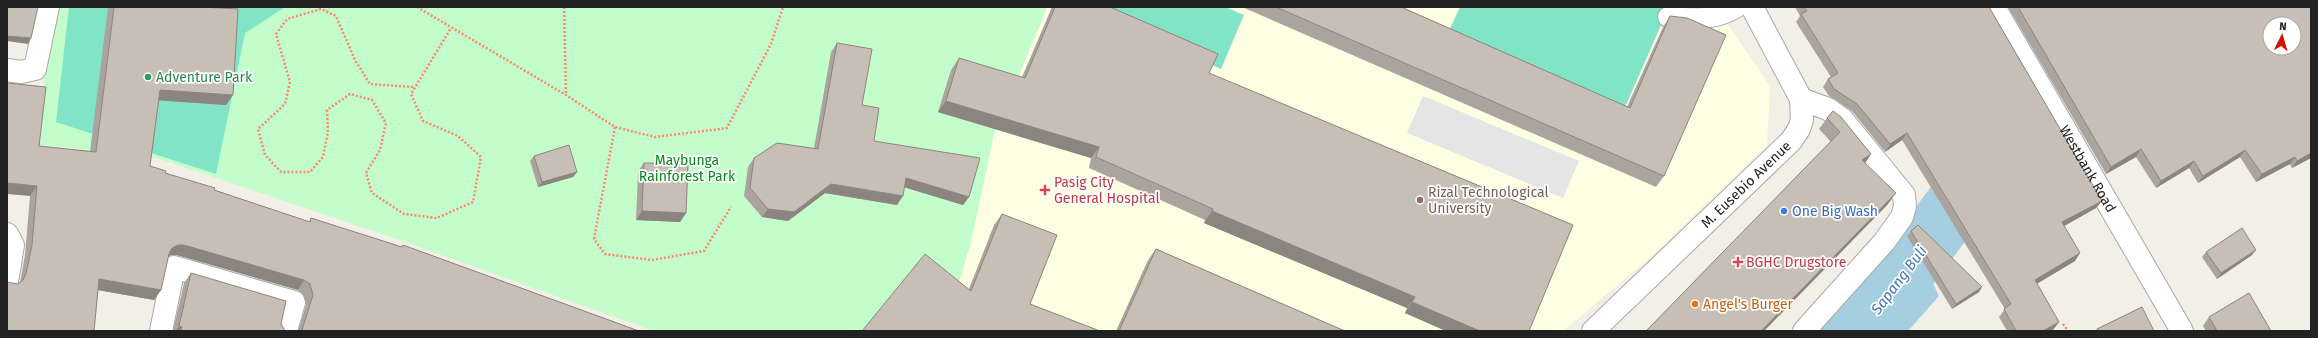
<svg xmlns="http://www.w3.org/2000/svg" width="2318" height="338" font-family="'Fira Sans',sans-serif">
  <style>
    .education { fill: #fdffe3 }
    .park { fill: #c3fdcc }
    .pitch { fill: #81e4c6 }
    .parking { fill: #e5e5e5 }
    .water { fill: #a5cfe1 }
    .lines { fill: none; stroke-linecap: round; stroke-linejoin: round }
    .river { stroke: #a5cfe1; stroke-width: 60 }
    .service-casing { stroke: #a8a8a8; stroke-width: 22 }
    .minor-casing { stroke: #a8a8a8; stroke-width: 24 }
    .tertiary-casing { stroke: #a8a8a8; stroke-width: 24 }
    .path { stroke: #ff866b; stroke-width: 2.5; stroke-dasharray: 2 2; stroke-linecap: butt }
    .service { stroke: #fff; stroke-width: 20 }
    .minor { stroke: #fff; stroke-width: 22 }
    .tertiary { stroke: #fff; stroke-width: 22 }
    .wall { fill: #aba39d }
    .shaded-wall { fill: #8b857f }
    .building { fill: #c7beb6; stroke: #8b857f; fill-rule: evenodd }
    .leisure-dot { fill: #2e9e5b; stroke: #fff; stroke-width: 1.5 }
    .health-dot { fill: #e0444e; stroke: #fff; stroke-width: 1.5 }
    .education-dot { fill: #8d6e63; stroke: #fff; stroke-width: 1.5 }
    .shop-dot { fill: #3f7fe0; stroke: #fff; stroke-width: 1.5 }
    .food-dot { fill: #e8710a; stroke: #fff; stroke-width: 1.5 }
    .labels { text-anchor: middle; stroke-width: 3.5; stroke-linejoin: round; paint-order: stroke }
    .leisure-label { font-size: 14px; fill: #27864d; stroke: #fff; text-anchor: start }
    .park-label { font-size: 14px; fill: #05881b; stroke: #fff }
    .street-label { font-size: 14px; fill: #212121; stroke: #fff }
    .health-label { font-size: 14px; fill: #be3a42; stroke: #fff; text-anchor: start }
    .education-label { font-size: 14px; fill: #785e54; stroke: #fff; text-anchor: start }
    .shop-label { font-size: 14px; fill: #366cbe; stroke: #fff; text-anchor: start }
    .food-label { font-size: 14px; fill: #c56008; stroke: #fff; text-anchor: start }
    .water-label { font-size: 15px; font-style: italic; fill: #4676b7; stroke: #fff }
  </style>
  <rect width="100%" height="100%" fill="#f2efe7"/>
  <path class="education" d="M1047,7H1716L1770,86L1767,145L1653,255L1563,331H944L971,242L993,138Z"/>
  <path class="park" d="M54,7H1047L993,138L971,242L944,331H654L394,238L133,150L124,185L80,149L43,145L35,156Z"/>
  <path class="pitch" d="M69,7H285L245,33L216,174L56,122Z
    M1107,7H1225L1244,15L1221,69L1103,17Z
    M1460,7H1669L1622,114L1446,37Z"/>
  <path class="parking" d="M1423,96L1579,161L1563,198L1407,133Z"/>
  <path class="water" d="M1907,229L1939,296L1908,331H1815Z"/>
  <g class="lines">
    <path class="river" d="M1861,331L1972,182L1964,168L1986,155"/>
    <g class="service-casing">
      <path id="service" d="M1668,17C1693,19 1715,21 1737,7"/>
    </g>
    <g class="minor-casing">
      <path id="minor" d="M7,70L21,72L35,69L48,7
        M1801,99L1828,109L1842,119L1904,195L1905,206L1902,217L1884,242L1804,331
        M7,234L13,245L7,282
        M161,331L174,267L294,302L286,331"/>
    </g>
    <g class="tertiary-casing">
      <g id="tertiary">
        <path id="s1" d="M1994,7L2182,331"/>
        <path id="s2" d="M1593,331L1791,141L1799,129L1802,120L1801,99L1752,7"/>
      </g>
    </g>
    <path class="path" d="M417,7L566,95L615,127L655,137L727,128L771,44L783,7
      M564,7L566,94
      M413,87L370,84L355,60L336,16L321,9L287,19L276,34L290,82L285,104L258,129L265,155L281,172H310L323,157L328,132L327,110L350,94L372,100L386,123L380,150L366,173L372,193L404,214L437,218L473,202L481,157L458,136L423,121L411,94L451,28
      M615,127L594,239L605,254L652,260L704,251L731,207
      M2063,324L2068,331"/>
    <use href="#service" class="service"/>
    <use href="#minor" class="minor"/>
    <use href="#tertiary" class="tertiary"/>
  </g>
  <path class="wall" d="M108,7H201L226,105L159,100L150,166L165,173L309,222L311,218L401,247L403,245L639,331H298L306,305L303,294L298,290L177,255H171L168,256L161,290L154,300L98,290L18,284L20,283L25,255L30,196L39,146L90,152Z
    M1052,7H1110L1209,73L1529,331H1446L1405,313L1407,308L1204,223L1205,220L1089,168L1091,158L938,112L951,70L959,58L1022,77Z
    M1242,7H1401L1627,107L1663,27L1670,16L1664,176L1656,187Z
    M1795,7H1989L2102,201L2096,208L2064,226L2075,261L2036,284L2053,330L2051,331H2007L1999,317L2005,309L1902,140L1885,152L1852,111L1829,96L1823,87L1828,79L1831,77L1796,22L1800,16Z
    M2008,7H2311V158L2292,168L2290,164L2256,182L2240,157L2198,183L2189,168L2156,188L2136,157L2106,174Z
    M837,43L862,105L874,141L969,197L963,205L904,187L897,205L825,193L788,221L762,217L744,196L748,167L754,158L814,148L831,52Z
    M1827,118L1871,154L1865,163L1888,204L1764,331H1646L1831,142L1819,129Z
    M534,156L577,172L573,177L538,187L530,161Z
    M644,163L686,213L680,222L636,220L638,171Z
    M1002,214L1030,304L862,331L969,289L994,225Z
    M1911,231L1979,292L1952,309L1907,236Z
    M1156,249L1345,331H1116L1148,260Z
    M2206,252L2252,255L2217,279L2202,257Z
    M191,273L281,324L284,329L286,331H173L184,283Z
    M2209,317L2271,331H2206L2203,326Z"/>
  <path class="shaded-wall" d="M7,36L31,38L28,44L7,41Z
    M160,90L233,95L226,105L153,100Z
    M946,101L1099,147L1091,158L938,112Z
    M1907,133L1902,140L1885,152L1890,144Z
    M2141,149L2136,157L2106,174L2111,167Z
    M2245,150L2240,157L2198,183L2203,176Z
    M2311,153V158L2292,168L2297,161Z
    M1871,154L1864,165L1862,160Z
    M2295,157L2290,164L2256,182L2262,174Z
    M2194,161L2189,168L2156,188L2161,181Z
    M577,172L573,177L538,187L542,182Z
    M906,178L969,197L963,205L900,186Z
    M7,183L37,186L30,196L7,194Z
    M831,184L903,196L897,205L825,193L788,221L762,217L768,209Z
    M1896,193L1888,204L1764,331H1761Z
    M2102,201L2096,208L2057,230L2062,222Z
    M642,211L686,213L680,222L636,220Z
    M1212,211L1415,297L1407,308L1204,223Z
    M178,245H184L304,280L298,290L177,255H171L165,258L172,248Z
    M2256,250L2252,255L2217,279L2221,273Z
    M2080,253L2075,261L2030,288L2035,280Z
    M99,279L161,290L154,300L92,289Z
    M1982,287L1979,292L1952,309L1956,304Z
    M1412,302L1480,331H1446L1405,313Z
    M2059,322L2053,330L2051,331H2043Z
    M179,326L182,327L179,331H176Z"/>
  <path class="building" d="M7,7H38L31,38L7,36Z
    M114,7H201L238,9L233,95L160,90L150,166L166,171L165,173L215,188L214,190L310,222L311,218L402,247L403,245L639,331H300L302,330L313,295L310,284L304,280L184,245H178L172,248L169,254L161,290L99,279L94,331H7V282L18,284L23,280L26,274L32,245L37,186L7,183V83L46,87L39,146L96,152Z
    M1055,7H1110L1218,54L1209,73L1573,225L1529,331H1480L1412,302L1415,297L1212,211L1213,209L1096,157L1099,147L946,101L959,58L1025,78Z
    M1276,7H1401L1630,108L1670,16L1687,18L1726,35L1664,176Z
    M1804,7H1989L2102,201L2062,222L2080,253L2035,280L2059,322L2043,331H2016L2004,309L2011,304L1907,133L1890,144L1857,104L1834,89L1828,79L1838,73L1801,14L1807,11Z
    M2018,7H2311V153L2297,161L2295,157L2262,174L2245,150L2203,176L2194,161L2161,181L2141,149L2111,167ZM2270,24H2294V48H2270Z
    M837,43L872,49L862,105L879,108L874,141L980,158L969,197L906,178L903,196L831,184L794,212L768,209L750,188L754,158L777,143L818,149Z
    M1833,111L1841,117L1871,154L1862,160L1896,193L1761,331H1646L1840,132L1827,118Z
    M569,145L577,172L542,182L534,156Z
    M644,163L688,164L686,213L642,211Z
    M1002,214L1057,235L1030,304L1100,331H862L925,254L971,291Z
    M1918,225L1982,287L1956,304L1911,231Z
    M2242,228L2256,250L2221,273L2206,252Z
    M1156,249L1345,331H1119Z
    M191,273L286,301L281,324L284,329L286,331H181L182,327L179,326Z
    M2249,293L2271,331H2217L2209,317Z
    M2142,307L2154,331H2097V329Z"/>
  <circle class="leisure-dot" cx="148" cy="77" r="4"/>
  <g class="health-dot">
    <path d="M1043 184h4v4h4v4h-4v4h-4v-4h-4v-4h4z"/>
    <path d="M1736 256h4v4h4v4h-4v4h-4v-4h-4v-4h4z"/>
  </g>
  <circle class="education-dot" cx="1420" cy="200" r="4"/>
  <circle class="shop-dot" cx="1784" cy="211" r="4"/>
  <circle class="food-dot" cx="1695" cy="304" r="4"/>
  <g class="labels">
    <g class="leisure-label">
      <text x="156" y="82">Adventure Park</text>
    </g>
    <g class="park-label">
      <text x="687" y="165">Maybunga<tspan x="687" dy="16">Rainforest Park</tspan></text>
    </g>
    <g class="street-label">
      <text dy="5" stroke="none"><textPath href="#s1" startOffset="187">Westbank Road</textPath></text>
      <text dy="5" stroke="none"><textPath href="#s2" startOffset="212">M. Eusebio Avenue</textPath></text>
    </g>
    <g class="health-label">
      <text x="1054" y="187">Pasig City<tspan x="1054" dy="16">General Hospital</tspan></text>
      <text x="1746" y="267">BGHC Drugstore</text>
    </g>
    <g class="education-label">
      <text x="1428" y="197">Rizal Technological<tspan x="1428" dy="16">University</tspan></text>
    </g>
    <g class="shop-label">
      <text x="1792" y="216">One Big Wash</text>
    </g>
    <g class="food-label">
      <text x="1703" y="309">Angel's Burger</text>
    </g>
    <g class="water-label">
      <text transform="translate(1899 280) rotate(-53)" y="5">Sapang Buli</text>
    </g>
  </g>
  <rect width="2318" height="338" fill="none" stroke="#212121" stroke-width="16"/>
  <g transform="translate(2282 36) rotate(5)"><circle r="19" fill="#ffffff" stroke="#a6a6a6"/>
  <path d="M0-3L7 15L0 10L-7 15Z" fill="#d21100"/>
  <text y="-6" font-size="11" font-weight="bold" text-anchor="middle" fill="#212121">N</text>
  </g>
</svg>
